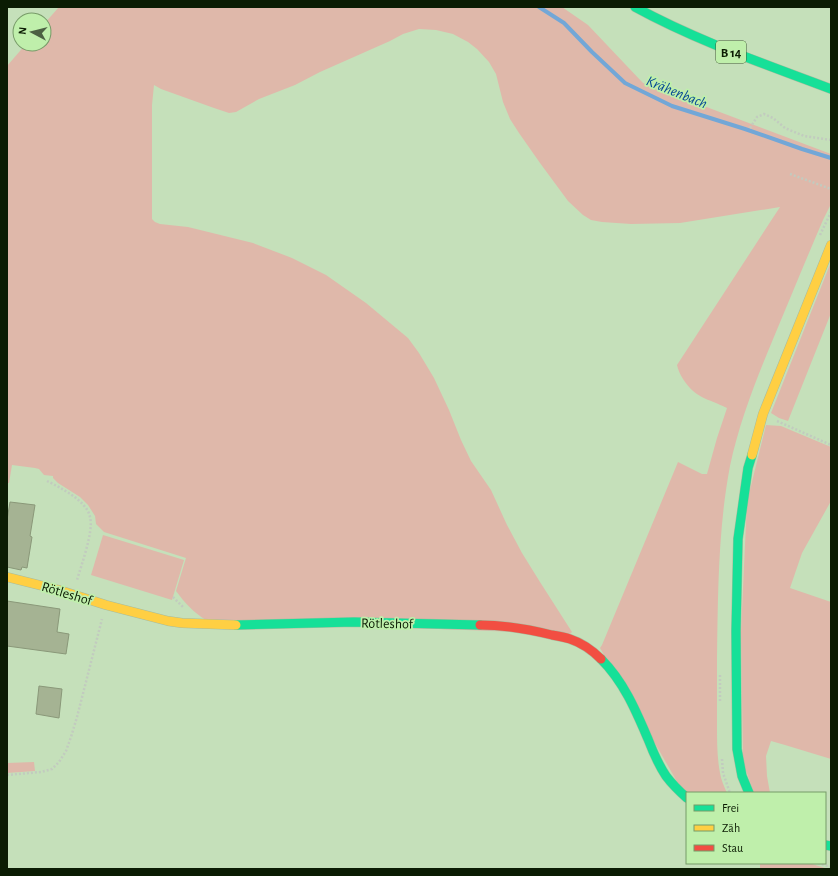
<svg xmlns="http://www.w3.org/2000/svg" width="838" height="876" font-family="'Alegreya Sans',sans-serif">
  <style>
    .green { fill: #dfb8aa }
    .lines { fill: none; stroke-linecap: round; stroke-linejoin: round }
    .stream { stroke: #72a7d7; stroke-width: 4 }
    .building { fill: #a5b393; stroke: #8a9879 }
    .fast-casing { stroke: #a7bc9e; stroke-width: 10 }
    .slow-casing { stroke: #a7bc9e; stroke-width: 10 }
    .jam-casing { stroke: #a7bc9e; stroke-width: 10 }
    .path { stroke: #c2cbbf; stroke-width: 2.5; stroke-dasharray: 2 2; stroke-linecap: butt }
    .fast { stroke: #16e098; stroke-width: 9 }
    .slow { stroke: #ffcf43; stroke-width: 9 }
    .jam { stroke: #f24e42; stroke-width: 9 }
    .labels { text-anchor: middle; stroke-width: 3.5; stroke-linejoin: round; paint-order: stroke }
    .shield { fill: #bfefab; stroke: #415b35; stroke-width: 1 }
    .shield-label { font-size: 13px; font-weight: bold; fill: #0b1c03 }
    .street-label { font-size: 14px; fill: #0b1c03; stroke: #bfefab }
    .water-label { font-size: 15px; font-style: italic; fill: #064995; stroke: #bfefab }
  </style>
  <rect width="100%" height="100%" fill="#c5e0ba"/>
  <path class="green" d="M59,7H562L588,25L643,83L831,154V204L823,220C807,257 792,294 776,332C758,375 740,419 730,466C718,529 718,594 717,658C717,680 717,703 717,725C717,741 717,757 720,773C721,780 724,786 727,793H687L683,792L600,648L602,645L678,462L702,474H707L717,438L727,408C707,398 696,399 683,379C680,374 678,370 677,365L780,207L680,223L631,224L602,222L591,220L583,215L568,201L540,163L519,133L510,119L503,102L496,74L489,62L477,49L468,42L453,34L436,30L419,29L403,34L390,41L320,72L295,85L259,99L236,112L229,113L214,108L161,89L154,85L152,105V219L155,222L160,224L188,227L253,243L292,258L326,275L366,303L408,338L419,353L434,378L449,410L461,440L471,461L491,490L507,525L522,553L540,582L572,632L570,634L206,620C194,613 184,602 176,591L186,558L104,532L96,524L95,516L88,505L80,497L58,483L53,478V476L44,475L39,469L35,468L12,465L9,483H7V66L26,44H44V24Z
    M831,262V313L788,421L779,418L771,413Z
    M766,425L781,426L831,447V501L802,553L790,588L831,602V759L785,745L771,741L766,756L767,776L770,793H754L743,762L741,632L747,502Z
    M103,535L184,560L172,600L91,575Z
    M34,762L35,771L7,773V763Z
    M760,863H809L828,869H760Z"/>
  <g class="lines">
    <path class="stream" d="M539,7L564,23L592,52L625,83L672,106L745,129L802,149L831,158"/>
  </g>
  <path class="building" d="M10,502L35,505L30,536L32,537L27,568L22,567L21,570L7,567V520Z
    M7,601L60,609L57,632L69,634L66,654L7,646Z
    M39,686L62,689L59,718L36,714Z"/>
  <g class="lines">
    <g class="fast-casing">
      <path id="fast" d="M635,7C697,41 765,64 831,89
        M236,625L354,622L480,625
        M601,659C624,682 636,711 648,739C653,752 658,764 666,776C672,784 679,791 687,798
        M749,793L742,776L737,749L736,631L738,539L748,468L752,455
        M825,845L831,846"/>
    </g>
    <g class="slow-casing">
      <path id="slow" d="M752,455L763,414L831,245
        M7,577L59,590L106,605L168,621L182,623L236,625"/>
    </g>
    <g class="jam-casing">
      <path id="jam" d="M480,625C504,625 528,629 552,635C558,636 564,637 570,639C582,643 592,650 601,659"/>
    </g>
    <path class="path" d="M750,128L757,117L764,114L773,118L785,128L804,136L831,140
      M790,174L831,189
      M820,235L831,212
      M777,421L831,445
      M47,481C61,488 87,501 90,517C94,531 81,566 77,580
      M173,597L184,608
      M720,675V702
      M722,759L723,773L730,793
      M7,775L41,772L52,769L59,762L66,751L71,737L77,717L102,619
      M818,863L831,867"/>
    <use href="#fast" class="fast"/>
    <use href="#slow" class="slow"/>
    <use href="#jam" class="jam"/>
  </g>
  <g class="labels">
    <rect class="shield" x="716" y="41" width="30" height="22" rx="3"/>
    <g class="shield-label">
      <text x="731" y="57">B 14</text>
    </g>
    <g class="street-label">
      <text transform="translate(67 593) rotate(17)" y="5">Rötleshof</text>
      <text transform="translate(387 623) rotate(1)" y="5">Rötleshof</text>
    </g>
    <g class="water-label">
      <text transform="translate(677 92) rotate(22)" y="5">Krähenbach</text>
    </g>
  </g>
  <rect width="838" height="876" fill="none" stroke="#0b1c03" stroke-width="16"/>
  <rect x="686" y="792" width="140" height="72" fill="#bfefab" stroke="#779b68"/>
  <rect x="694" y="805" width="20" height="6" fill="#16e098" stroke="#779b68"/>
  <text x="722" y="812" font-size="12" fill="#0b1c03">Frei</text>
  <rect x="694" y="825" width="20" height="6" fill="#ffcf43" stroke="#779b68"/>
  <text x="722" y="832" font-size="12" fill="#0b1c03">Zäh</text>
  <rect x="694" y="845" width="20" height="6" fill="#f24e42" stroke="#779b68"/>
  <text x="722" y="852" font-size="12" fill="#0b1c03">Stau</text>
  <g transform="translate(32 32) rotate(277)"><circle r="19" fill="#bfefab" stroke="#779b68"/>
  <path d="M0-3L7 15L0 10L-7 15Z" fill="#4c6143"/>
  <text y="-6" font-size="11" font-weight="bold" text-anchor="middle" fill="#0b1c03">N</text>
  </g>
</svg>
